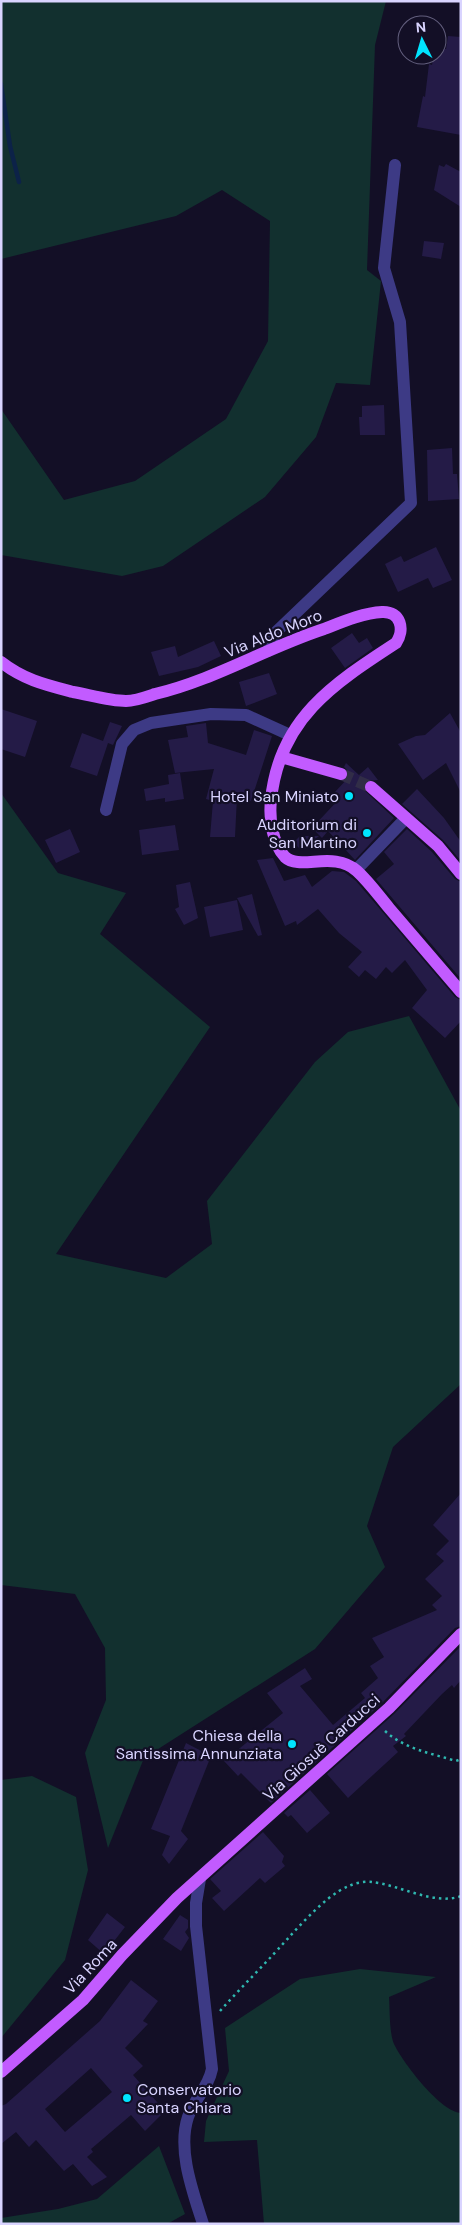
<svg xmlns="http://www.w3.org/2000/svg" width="462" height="2225" font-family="'DM Sans',sans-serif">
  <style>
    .green { fill: #12302f }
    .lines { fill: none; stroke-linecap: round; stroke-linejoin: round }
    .stream { stroke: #0c2248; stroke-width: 4.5 }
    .building { fill: #241b47; fill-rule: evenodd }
    .major-tunnel { stroke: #312d47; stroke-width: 12; stroke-dasharray: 12 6; stroke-linecap: butt }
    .path { stroke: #2fb8b0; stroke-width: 2.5; stroke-dasharray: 2.5 4; stroke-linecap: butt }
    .minor { stroke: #3d3a85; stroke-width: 12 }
    .major { stroke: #c25bff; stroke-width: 12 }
    .poi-dot { fill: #00e5ff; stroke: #130f26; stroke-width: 2 }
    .labels { text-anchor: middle; stroke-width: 4.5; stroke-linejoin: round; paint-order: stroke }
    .street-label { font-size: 16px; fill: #d9d4ff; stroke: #130f26 }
    .poi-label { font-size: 16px; fill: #d9d4ff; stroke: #130f26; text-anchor: end }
  </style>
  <rect width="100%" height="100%" fill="#130f26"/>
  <path class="green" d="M1,1H386L375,45L367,270L381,281L370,385L336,383L316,437L265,497L163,566L122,576L1,555V409L64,500L135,481L226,419L268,341L270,221L222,190L176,216L1,259Z
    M1,793L58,873L126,893L100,934L210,1027L56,1254L166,1278L212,1244L207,1201L315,1062L348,1032L409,1016L461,1111V1384L393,1447L367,1526L385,1567L315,1649L144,1758L108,1848L85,1753L106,1700L105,1648L75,1594L1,1585Z
    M32,1776L76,1797L88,1870L65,1960L1,2038V1780Z
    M360,1969L436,1977L389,1997C390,2009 389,2036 395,2046C404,2064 441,2112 461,2113V2224H264L257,2140L204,2142L206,2121L229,2071L225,2028L300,1979Z
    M159,2146L185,2214L167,2224H1V2218L58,2209L97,2199Z"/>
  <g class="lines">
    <path class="stream" d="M1,84L10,146L19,182"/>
  </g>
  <path class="building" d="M448,36L461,37V135L417,127L423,96L425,97L429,64L432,65L434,55H437V48L446,49Z
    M446,164L461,172V207L434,190L439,165L444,167Z
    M424,241L444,243L441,259L422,256Z
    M384,405L385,435H360L359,417H362V406Z
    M452,448L453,474H457L459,499L428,501L427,450Z
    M436,547L452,580L433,588L428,578L398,592L385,564L401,556L404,562Z
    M352,633L359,643L367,638L373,648L345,668L331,648Z
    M214,641L221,656L198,667L159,676L151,652L175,646L178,657Z
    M269,673L277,694L246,706L239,682Z
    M1,709L37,721L25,757L1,749Z
    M450,713L461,733V793L446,763L423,780L398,744L416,736L425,735Z
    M110,722L122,726L113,745L108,743L97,776L70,767L82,733L103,741Z
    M206,723L208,743L246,755L254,730L272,736L251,801L237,797L235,837H210L213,801L206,799L214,769L175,773L168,740L188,737L186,726Z
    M346,763L359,775L368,767L378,780L365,781L364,790L394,818L355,860L328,831L322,838L312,828L340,798L334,793L349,777V772L344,767Z
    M180,773L184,799L165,802V798L146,801L144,789L169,784L168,775Z
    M417,789L444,818L461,842V861L443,840L402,804Z
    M175,825L179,850L142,855L139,830Z
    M70,829L80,852L56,863L45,840Z
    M407,829L432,852L455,879L461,882V979L376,879L394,864L384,852Z
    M300,836H319L305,849H300L296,845V840Z
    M273,858L284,881L305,875L312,887L332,871L344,872L356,881L455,997L461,1000V1021L445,1038L412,1008L427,990L405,960L392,973L386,967L376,979L365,970L359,977L348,967L362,952L339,933L318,909L297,925L296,921L285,926L257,860Z
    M190,882L198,918L184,925L175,909L179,907L176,885Z
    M252,894L262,935L258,936L237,898Z
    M237,900L243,930L210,937L204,907Z
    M461,1493V1626L455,1628L383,1702L271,1803L241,1773L238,1776L224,1761L283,1713L267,1693L305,1668L312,1679L300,1686L333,1725L365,1698L361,1693L378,1678L370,1666L384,1657L372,1638L437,1610L432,1605L442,1596L425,1579L444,1561L436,1554L449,1541L433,1525Z
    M461,1646V1680L454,1688L452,1685L442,1694L404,1734L406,1736L393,1746L398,1752L348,1798L327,1774L394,1714Z
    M186,1743L211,1756L181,1831L188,1839L169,1864L162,1855L170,1836L151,1829Z
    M310,1790L330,1813L307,1833L291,1815L288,1817L284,1813Z
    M263,1832L284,1856L282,1862L285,1866L265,1883L260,1878L224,1911L212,1898L221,1891L210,1879Z
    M107,1913L125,1927L104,1954L88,1940Z
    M180,1915L188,1920V1928L185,1932L189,1938L181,1951L163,1939Z
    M131,1980L158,2001L143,2021L148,2024L125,2048L143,2066L133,2075L165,2111L145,2131L131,2115L91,2149L93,2152L87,2157L107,2177L92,2186L73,2164L64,2171L36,2140L29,2147L16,2132L1,2144V2106L6,2104L100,2021ZM91,2068L112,2092L65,2132L45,2109Z"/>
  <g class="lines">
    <path class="major-tunnel" d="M341,774L371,787"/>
    <path class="path" d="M385,1731C405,1749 430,1753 456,1761L461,1759
      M220,2011C236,1993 253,1976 270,1958C289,1938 324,1895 349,1886C355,1883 365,1881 372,1882C400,1885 435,1906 461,1896"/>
    <path class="minor" d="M268,651L276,632L411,503L400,322L384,268L395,165
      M106,810L122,744L134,730L151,723L211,714L246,715L290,735
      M356,870L406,818
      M200,1879L196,1903V1926L212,2069C208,2089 194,2099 188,2117C177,2150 193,2192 203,2224"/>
    <path class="major" d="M1,662C24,680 46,685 73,692C90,695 109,701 126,701C135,701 146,697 155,694C214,680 266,648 324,629C342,622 363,613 382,612C401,611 405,630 396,643C333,684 279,719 271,800C269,818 272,843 285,857C300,871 334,850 357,871C369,882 379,896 389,908C413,936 437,964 461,992
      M281,757L341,774
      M371,787L438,846L461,874
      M1,2072L83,2000L122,1955L177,1898L389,1708L461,1634"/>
  </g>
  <g class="poi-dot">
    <circle cx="349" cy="796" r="5"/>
    <circle cx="367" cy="833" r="5"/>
    <circle cx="292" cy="1744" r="5"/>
    <circle cx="127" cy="2098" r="5"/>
  </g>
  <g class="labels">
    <g class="street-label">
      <text transform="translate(273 633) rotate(-22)" y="6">Via Aldo Moro</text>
      <text transform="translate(321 1747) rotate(-42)" y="6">Via Giosuè Carducci</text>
      <text transform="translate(90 1966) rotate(-47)" y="6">Via Roma</text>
    </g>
    <g class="poi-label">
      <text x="339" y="802">Hotel San Miniato</text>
      <text x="357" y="830">Auditorium di<tspan x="357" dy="18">San Martino</tspan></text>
      <text x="282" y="1741">Chiesa della<tspan x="282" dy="18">Santissima Annunziata</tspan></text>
      <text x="137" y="2095" text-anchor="start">Conservatorio<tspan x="137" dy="18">Santa Chiara</tspan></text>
    </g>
  </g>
  <rect width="462" height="2225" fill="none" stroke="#d9d4ff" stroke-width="5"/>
  <g transform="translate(422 40) rotate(355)"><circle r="24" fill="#130f26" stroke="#625e7d"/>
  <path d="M0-4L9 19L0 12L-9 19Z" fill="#00e5ff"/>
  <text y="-8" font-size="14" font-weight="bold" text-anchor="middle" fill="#d9d4ff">N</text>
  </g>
</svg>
